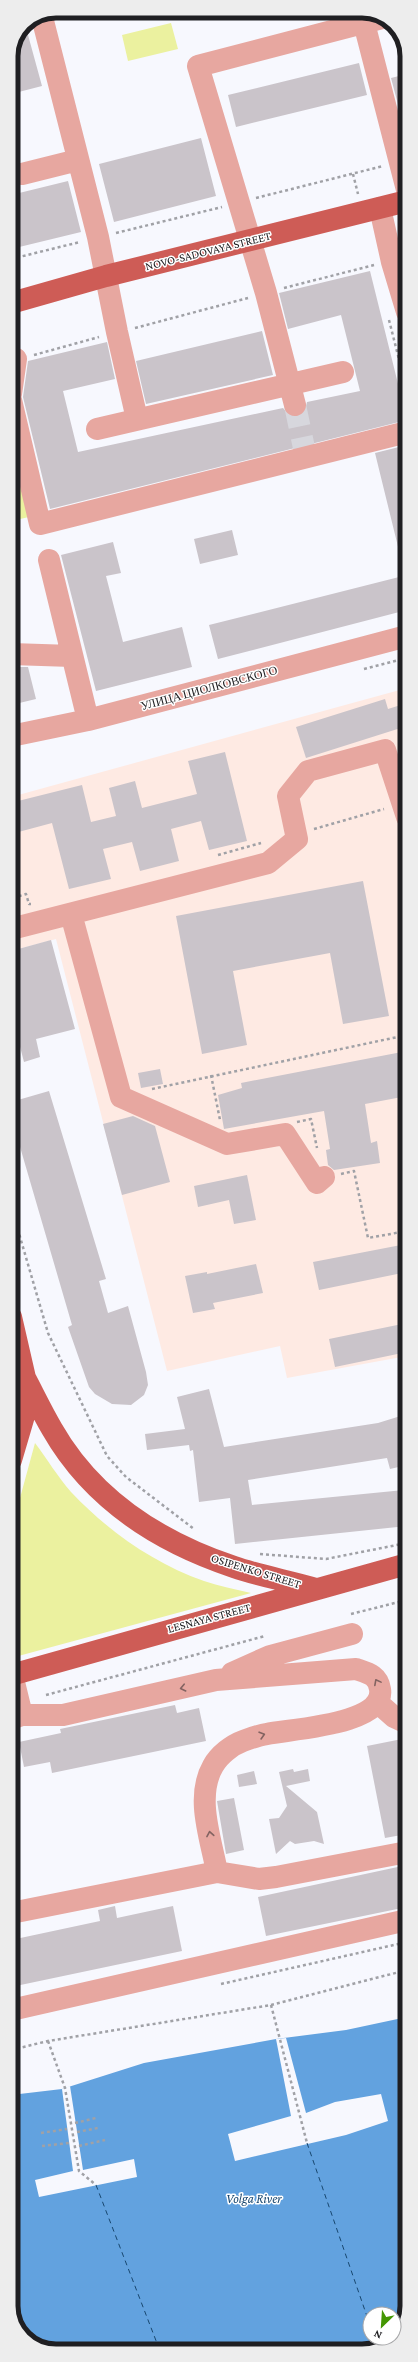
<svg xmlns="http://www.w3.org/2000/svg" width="418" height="2362" font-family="'Crimson Pro',serif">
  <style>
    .medical { fill: #feeae3 }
    .green { fill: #ebf19f }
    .water { fill: #62a2df }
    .pier { fill: #f7f8fe }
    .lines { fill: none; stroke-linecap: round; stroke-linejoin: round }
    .ferry { stroke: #18476f; stroke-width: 1; stroke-dasharray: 5 4; stroke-linecap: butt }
    .building { fill: #cac4ca }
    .minor-tunnel { stroke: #d7d7dd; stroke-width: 22; stroke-dasharray: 22 11; stroke-linecap: butt }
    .path { stroke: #a0a1a6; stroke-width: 2.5; stroke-dasharray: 3 3; stroke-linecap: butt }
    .minor { stroke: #e7a7a0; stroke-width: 22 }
    .major { stroke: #ce5c56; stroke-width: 22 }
    .oneway { stroke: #836361 }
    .labels { text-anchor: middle; stroke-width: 3; stroke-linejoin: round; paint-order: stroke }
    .street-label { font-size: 12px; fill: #1f1f22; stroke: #fff }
    .water-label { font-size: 13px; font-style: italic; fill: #18476f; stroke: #fff }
    .rim { fill: none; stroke: #1f1f22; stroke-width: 5 }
  </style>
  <rect width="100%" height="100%" fill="#f7f8fe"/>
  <path class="medical" d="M407,688V1356L287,1378L280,1346L167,1371L56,939L11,951V797Z"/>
  <path class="green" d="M171,23L178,49L128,61L122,35Z
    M11,443L29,517L11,521Z
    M35,1443C47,1459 58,1477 71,1492C108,1531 153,1563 204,1581C219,1586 235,1589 251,1593L11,1658V1531Z"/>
  <path class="water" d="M407,2017V2306L396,2336L394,2337V2314H370V2338H391L368,2351H51L24,2338L11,2312V2095L62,2089L144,2063L276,2039L346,2030Z"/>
  <path class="pier" d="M286,2038L306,2113L335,2102L381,2094L388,2121L346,2135L235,2161L228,2134L291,2116L276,2039Z
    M70,2086L83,2170L134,2159L137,2177L39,2197L35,2180L73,2171L62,2089Z"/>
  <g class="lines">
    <path class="ferry" d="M307,2143L370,2325
      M96,2185L160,2351
      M374,2338L377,2346"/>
  </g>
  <path class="building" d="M25,24L42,86L11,94V56Z
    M359,63L367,95L236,127L228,95Z
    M407,74V138L391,78Z
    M201,138L216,196L114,222L99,164Z
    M68,181L81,232L11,249V195Z
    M370,271L407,420L50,509L23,397L28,361L107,342L115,379L63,391L78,452L283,408L291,417H298L304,414L307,402L360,391L341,315L288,329L279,293Z
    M262,331L273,375L146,404L136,361Z
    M407,445V562L402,563L375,453Z
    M232,530L238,555L200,564L194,539Z
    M113,542L121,573L106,576L123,642L182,627L192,667L96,691L61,555Z
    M407,575V610L218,659L209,625Z
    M11,667H28L36,699L11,705Z
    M385,699L388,709L407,703V726L306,758L296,727Z
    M225,752L247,841L209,850L201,821L171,829L179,861L140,871L132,842L103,849L111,879L69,889L52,823L11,834V811L16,810L14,802L82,785L91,822L116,816L109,788L135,781L142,808L197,794L188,761Z
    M363,881L389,1016L343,1024L330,953L233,971L247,1045L202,1054L176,916Z
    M51,940L75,1029L36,1039L40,1057L24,1062L19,1043L11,1045V951Z
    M407,1051V1096L365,1104L371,1143L377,1141L380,1163L334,1170L328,1165L326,1150L330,1149L324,1111L224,1129L218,1095L242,1088L241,1083Z
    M160,1069L163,1084L141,1088L138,1073Z
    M49,1091L106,1279L99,1281L108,1313L128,1306L146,1372L148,1385L144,1395L131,1405L112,1404L95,1394L89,1387L68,1327L72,1325L11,1116V1102Z
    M133,1116L155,1126L170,1182L122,1195L103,1124Z
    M247,1175L256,1220L234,1224L229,1200L198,1207L194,1186Z
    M401,1245L407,1272L319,1290L313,1262Z
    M256,1264L263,1293L213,1303L215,1309L193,1313L185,1276L207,1272V1274Z
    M407,1323V1352L335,1367L329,1339Z
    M209,1389L224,1447L378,1423L407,1414V1465L390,1469L387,1458L248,1480L252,1505L404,1490L407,1526L235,1544L230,1498L199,1502L193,1450L190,1451L189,1445L147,1450L145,1434L185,1429L177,1397Z
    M175,1705L177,1713L199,1708L206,1741L52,1773L50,1762L24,1767L19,1742L61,1733L60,1729Z
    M407,1738V1834L385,1838L367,1746Z
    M293,1769L294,1772L308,1769L310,1781L286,1786L317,1812L324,1844L314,1841L295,1844L290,1841L276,1854L269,1819L279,1818L287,1806L279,1772Z
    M254,1771L257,1784L239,1787L237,1775Z
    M234,1798L244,1850L226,1854L217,1801Z
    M407,1865V1907L266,1936L258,1897Z
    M115,1906L117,1918L173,1906L182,1951L11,1987V1940L100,1921L98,1910Z"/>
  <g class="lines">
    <path class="minor-tunnel" d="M295,405L304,448"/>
    <path class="path" d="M353,174L358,194
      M256,198L383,166
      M116,233L222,207
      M11,259L80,242
      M284,288L374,265
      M389,320L407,391
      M135,328L248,298
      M34,355L99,337
      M11,526L21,524
      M364,669L407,658
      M314,829L384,809
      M218,855L261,843
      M13,898L26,894L29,904H31
      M211,1075L220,1120
      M152,1089L407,1035
      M297,1122L311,1119L317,1148
      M341,1174L354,1171L368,1238L407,1231
      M11,1206L48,1333L107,1456L126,1477L194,1529
      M260,1554L326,1559L407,1543
      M351,1614L407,1600
      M46,1695L265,1636
      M221,1984L407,1942
      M271,2005L307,2143
      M48,2041L65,2088L79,2171L96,2185
      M11,2050L48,2041L271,2005L407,1970
      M75,2123L96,2118
      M77,2132L98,2128
      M41,2133L67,2129
      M42,2146L69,2143
      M79,2146L105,2140"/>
    <path class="minor" d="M42,17L98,237L117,332L137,419
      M364,23L407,190
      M22,174L78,160
      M380,208L392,262L407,312
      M11,394L16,359
      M11,400L40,524L407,432
      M295,405L266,293L198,66L382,18
      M97,429L343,372
      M49,560L88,720
      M11,654L72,656
      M11,736L88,720L407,636
      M71,914L121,1097L227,1144L285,1134L317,1183L324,1177
      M11,929L268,863L297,839L288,796L308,771L385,750L407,817
      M232,1673L270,1656L352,1634
      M377,1702L394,1717L407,1723
      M22,1715H63L216,1680L356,1669C368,1673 378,1675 380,1689C386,1725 289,1729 267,1734C259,1735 251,1738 243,1741C232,1745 219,1755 213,1766C195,1797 211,1839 217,1872
      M11,1719L22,1715L12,1674
      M11,1913L217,1872L259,1879L276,1877L407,1852
      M11,2010L407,1920"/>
    <path class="major" d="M11,303L106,276L407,201
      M11,1317L25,1378L26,1409L11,1460
      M25,1378C34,1395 42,1412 52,1429C92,1499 159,1542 234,1567C260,1576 289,1581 316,1589
      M11,1675L407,1564"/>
  </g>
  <defs><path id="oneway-chevron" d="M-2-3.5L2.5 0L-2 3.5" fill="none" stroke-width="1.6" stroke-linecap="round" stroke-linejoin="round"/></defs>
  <g class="oneway">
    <use href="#oneway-chevron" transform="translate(377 1682) rotate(-118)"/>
    <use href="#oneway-chevron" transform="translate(183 1688) rotate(167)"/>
    <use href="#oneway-chevron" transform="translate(262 1735) rotate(-16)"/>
    <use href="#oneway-chevron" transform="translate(210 1834) rotate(-100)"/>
  </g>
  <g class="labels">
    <g class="street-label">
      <text transform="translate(208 251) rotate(-14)" y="4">NOVO-SADOVAYA STREET</text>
      <text transform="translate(209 688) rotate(-15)" y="4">УЛИЦА ЦИОЛКОВСКОГО</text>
      <text transform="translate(256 1571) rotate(17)" y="4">OSIPENKO STREET</text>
      <text transform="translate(209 1618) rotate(-15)" y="4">LESNAYA STREET</text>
    </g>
    <g class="water-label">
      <text x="254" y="2203">Volga River</text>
    </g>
  </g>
  <path d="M0 0H418V2362H0ZM56 18H362A38 38 0 0 1 400 56V2306A38 38 0 0 1 362 2344H56A38 38 0 0 1 18 2306V56A38 38 0 0 1 56 18Z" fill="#ededed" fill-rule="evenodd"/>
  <path class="rim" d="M56 18H362A38 38 0 0 1 400 56V2306A38 38 0 0 1 362 2344H56A38 38 0 0 1 18 2306V56A38 38 0 0 1 56 18Z"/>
  <g transform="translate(382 2326) rotate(205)"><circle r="19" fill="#ffffff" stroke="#a5a5a7"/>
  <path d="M0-3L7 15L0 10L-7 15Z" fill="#449703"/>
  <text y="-6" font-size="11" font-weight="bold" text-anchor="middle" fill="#1f1f22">N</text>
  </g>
</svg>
